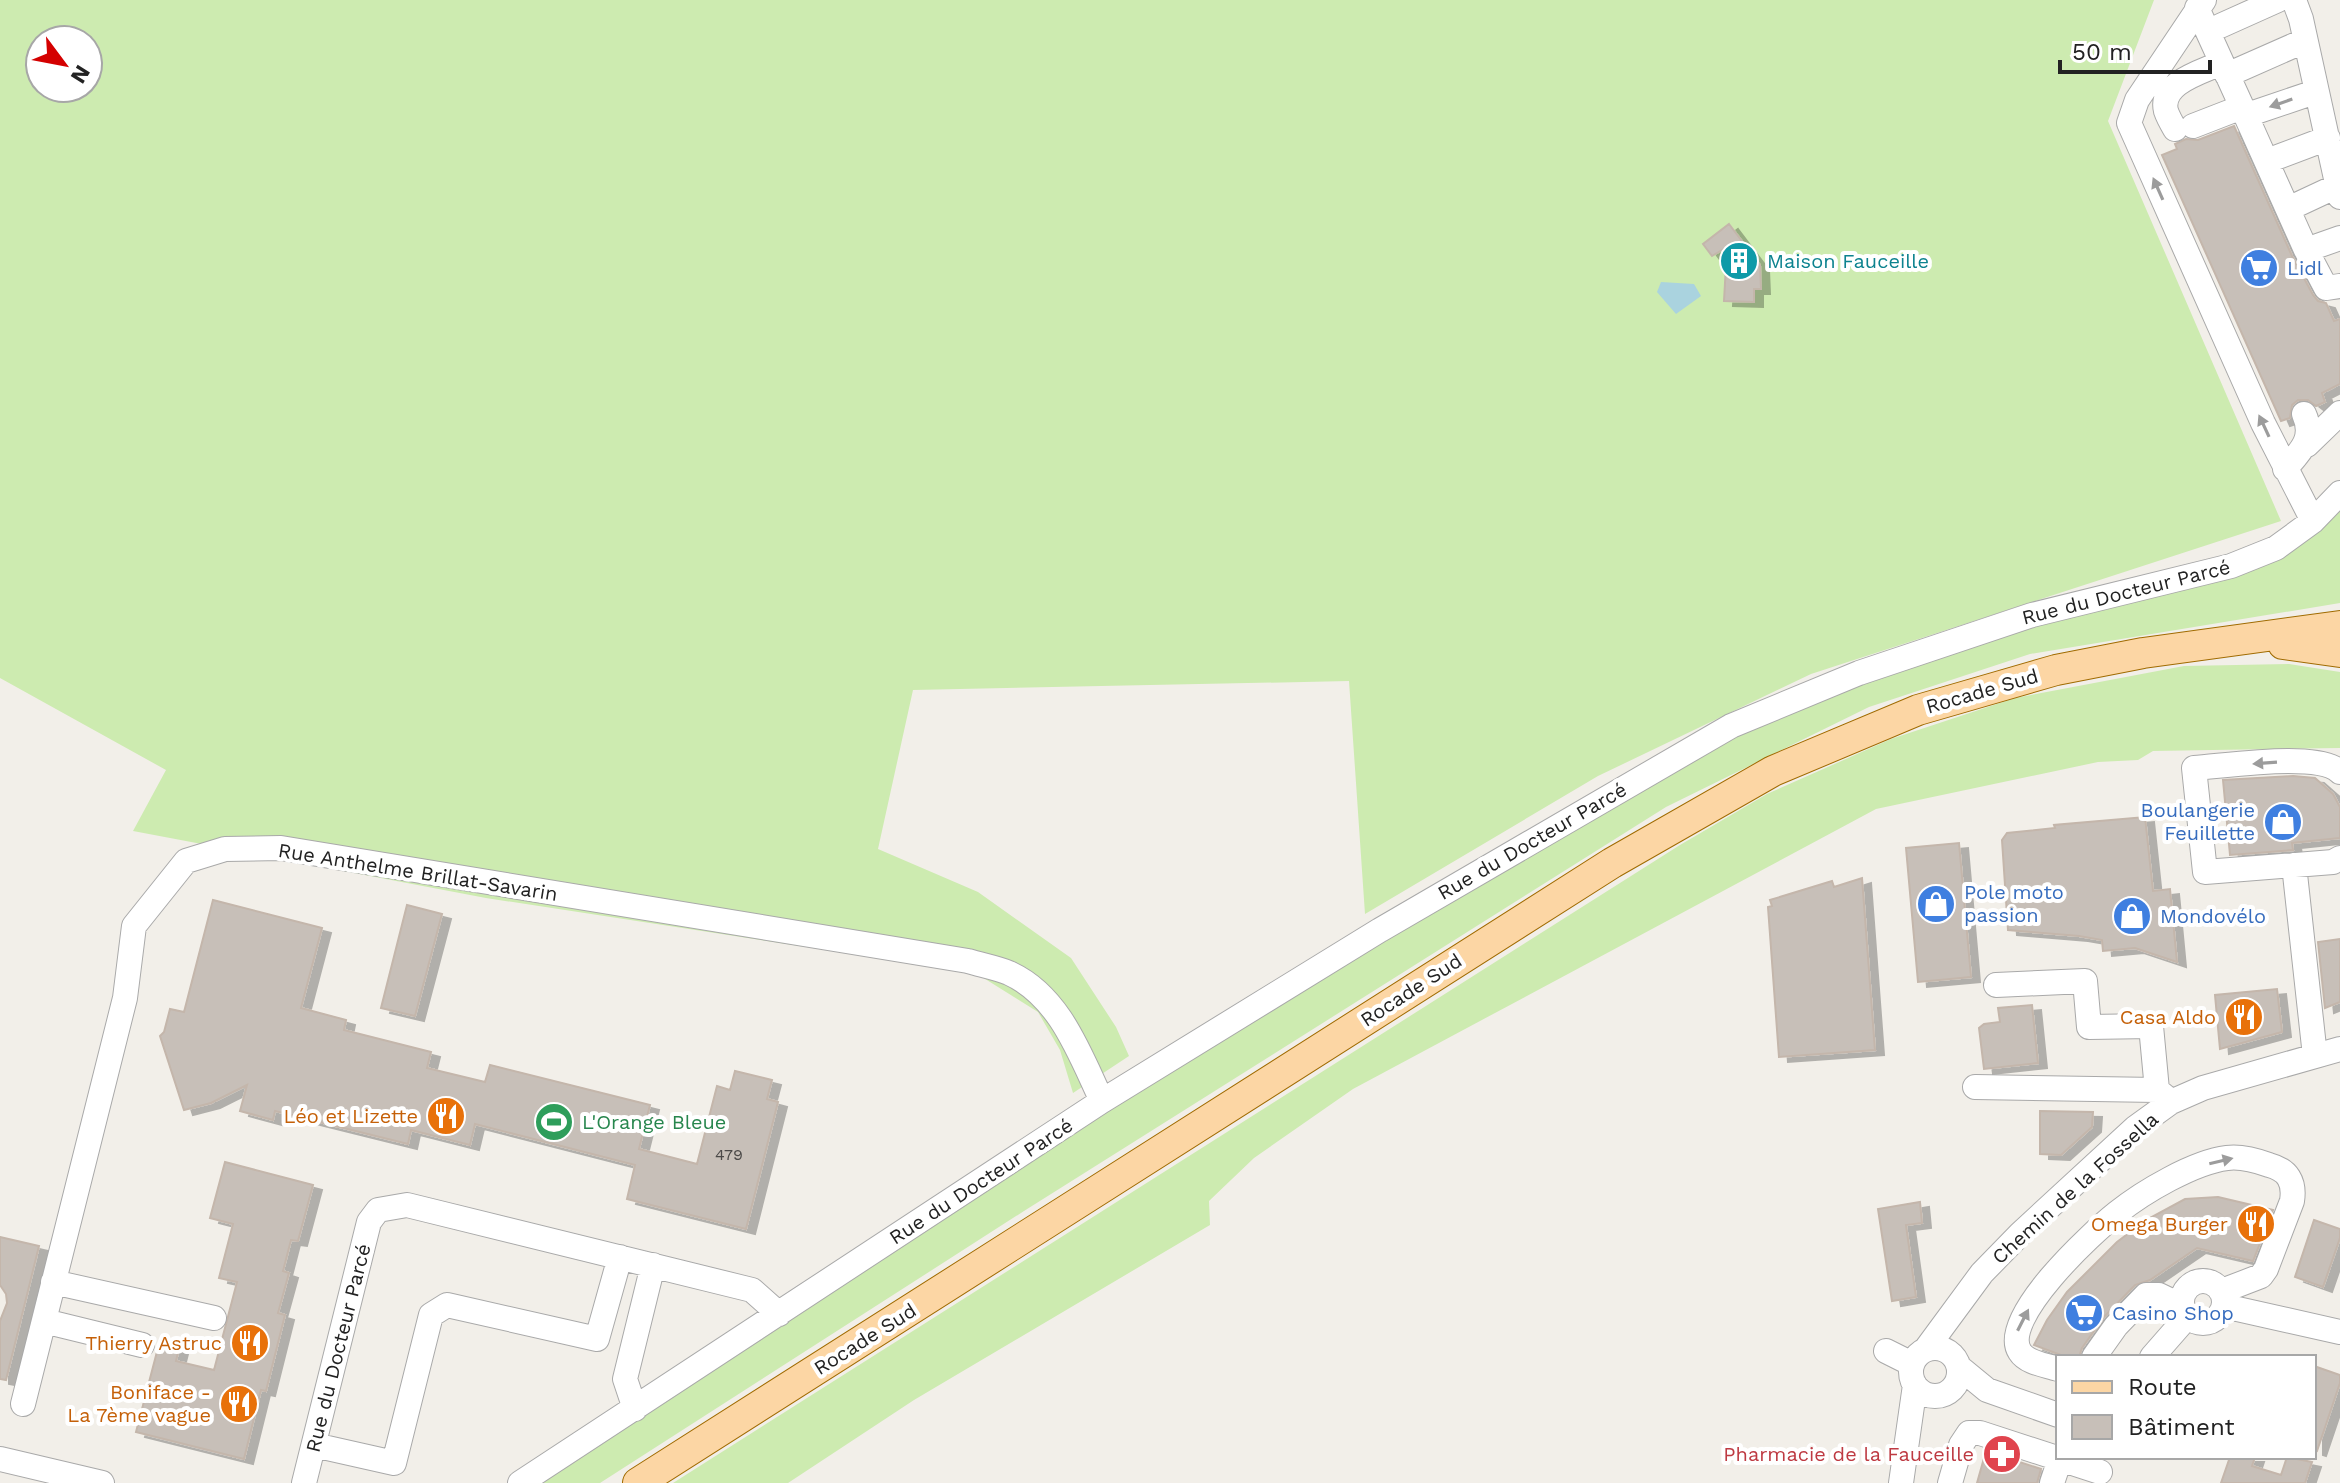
<svg xmlns="http://www.w3.org/2000/svg" width="2340" height="1483" font-family="'Work Sans',sans-serif">
  <style>
    .grass { fill: #cdebb0; fill-rule: evenodd }
    .water { fill: #aad3df }
    .building { fill: #c7bfb8; stroke: #c4b6ab; stroke-width: 2; filter: url(#shadow) }
    .lines { fill: none; stroke-linecap: round; stroke-linejoin: round }
    .minor-casing { stroke: #a9a9a9; stroke-width: 26 }
    .major-casing { stroke: #a06b00; stroke-width: 32 }
    .minor { stroke: #fff; stroke-width: 24 }
    .major { stroke: #fcd6a4; stroke-width: 30 }
    .oneway { fill: #9c9c9c }
    .labels { text-anchor: middle; stroke-width: 8; stroke-linejoin: round; paint-order: stroke }
    .number-label { font-size: 16px; fill: #4b4948 }
    .culture-label { font-size: 20px; fill: #0d838f; stroke: #fff; text-anchor: start }
    .shop-label { font-size: 20px; fill: #366cbe; stroke: #fff; text-anchor: start }
    .street-label { font-size: 20px; fill: #222; stroke: #fff }
    .food-label { font-size: 20px; fill: #c56008; stroke: #fff; text-anchor: end }
    .leisure-label { font-size: 20px; fill: #27864d; stroke: #fff; text-anchor: start }
    .health-label { font-size: 20px; fill: #be3a42; stroke: #fff; text-anchor: end }
  </style>
  <defs>
    <filter id="shadow"><feDropShadow dx="9" dy="5" stdDeviation="0" flood-color="#0004"/></filter>
  </defs>
  <rect width="100%" height="100%" fill="#f2efe9"/>
  <path class="grass" d="M0,0H2154L2108,121L2281,521L1811,674L1598,776L1365,914L1349,681L913,690L878,849L978,892L1071,958L1116,1027L1129,1056L1073,1093L1060,1050L1038,1012L982,977L944,968L486,898L133,831L166,770L0,678ZM40,40H88V88H40Z
    M2340,507V603L2030,654L1869,707L1666,807L1024,1211L600,1483H539L1108,1110L1385,939L1735,735L1862,683L2035,625L2234,576Z
    M2289,664L2340,672V748L2153,751L2138,760L2098,762L1876,809L1353,1089L1254,1158L1209,1201L1210,1225L914,1400L788,1483H673L1680,845L1767,794L1891,739L2015,698L2184,666Z"/>
  <path class="water" d="M1661,282L1694,284L1701,296L1676,314L1657,292Z"/>
  <path class="building" d="M2234,126L2292,256L2313,295L2318,301L2326,303L2334,321L2340,319V384L2322,393L2325,402L2316,406L2308,400H2298L2292,405L2290,418L2281,421L2162,155L2177,149L2175,144L2186,139L2198,140Z
    M1729,224L1760,265L1761,289H1754V302L1724,301L1727,247L1712,256L1703,244Z
    M2293,776L2315,778L2333,794L2340,807V838L2292,843L2293,850L2230,855L2223,780Z
    M2145,817L2153,891L2170,889L2177,962L2135,948L2103,951L2102,940L2079,936L2008,930L2002,840L2007,833L2055,828L2054,825Z
    M1959,843L1971,977L1918,982L1906,848Z
    M1862,878L1875,1050L1779,1057L1768,907L1772,906L1770,900L1832,881L1834,887Z
    M213,900L322,928L301,1008L346,1020L344,1030L431,1052L427,1068L485,1082L490,1065L650,1105L639,1149L697,1164L717,1086L730,1090L735,1071L772,1080L767,1099L778,1102L746,1229L627,1199L635,1165L475,1124L470,1145L411,1130L408,1144L275,1111L273,1120L240,1111L247,1085L211,1103L184,1110L160,1036L164,1032L170,1009L184,1012Z
    M407,905L442,914L415,1016L381,1008Z
    M2340,939V1002L2325,1008L2318,942Z
    M2277,989L2282,1032L2220,1049L2215,995Z
    M2032,1005L2038,1063L1984,1069L1979,1028L1984,1024L2000,1022L1998,1008Z
    M2040,1111L2093,1112L2092,1127L2061,1155L2040,1154Z
    M225,1162L313,1185L298,1241L291,1240L283,1271L289,1273L278,1313L285,1315L266,1391L261,1390L244,1459L136,1432L159,1344L179,1349L176,1361L214,1370L237,1282L219,1278L233,1224L210,1218Z
    M2218,1197L2273,1210L2253,1261L2197,1248L2150,1280L2135,1285L2104,1317L2082,1348L2079,1357H2066L2034,1345L2047,1320L2067,1292L2117,1242L2146,1220L2185,1199Z
    M1920,1202L1922,1223L1906,1225L1916,1297L1892,1301L1878,1209Z
    M2314,1220L2340,1229V1238L2323,1287L2295,1277Z
    M0,1237L39,1246L6,1380L0,1379V1321L7,1303L6,1294L0,1285Z
    M2314,1366L2340,1375V1383L2317,1451L2314,1450Z
    M1986,1451L2041,1469L2037,1483H1977Z
    M2230,1457H2255L2252,1466L2281,1475L2287,1457L2312,1462L2305,1483H2221Z"/>
  <g class="lines">
    <g class="minor-casing">
      <path id="minor" d="M2204,0L2137,100L2129,123L2263,423L2313,521
        M2294,0L2301,19L2340,197
        M2220,26L2278,0
        M2227,75L2304,41
        M2242,107L2306,250L2326,288L2340,286
        M2247,115L2315,92
        M2193,126L2242,107L2197,8
        M2175,129C2172,124 2168,117 2166,111C2159,83 2202,72 2221,63
        M2267,161L2328,138
        M2288,209L2337,186
        M2306,250L2340,238
        M2307,445L2340,413
        M2285,469C2301,451 2315,438 2304,414
        M2340,772C2319,751 2226,766 2194,768L2205,872L2333,862L2340,858
        M2294,865L2315,1056
        M1996,985L2085,981L2089,1027L2151,1026L2157,1090
        M1975,1087L2157,1090L2168,1099
        M2182 1302a21 21 0 1 1 42 0a21 21 0 1 1-42 0Z
        M53,1282L214,1318
        M2224,1306L2340,1332
        M44,1321L142,1345
        M1911 1372a24 24 0 1 1 48 0a24 24 0 1 1-48 0Z
        M1926,1349L1982,1273L2020,1234L2135,1128L2171,1102L2203,1088L2340,1049
        M1886,1351L1912,1364
        M2094,1357L2116,1326L2146,1295H2159L2182,1306
        M2152,1357L2187,1317
        M1959,1367L1987,1390L2058,1415
        M2058,1369C2046,1365 2027,1363 2020,1352C1998,1319 2093,1232 2117,1213C2143,1192 2194,1162 2227,1158C2241,1156 2255,1160 2269,1165C2288,1170 2295,1182 2292,1201L2266,1269L2261,1276L2222,1291
        M23,1404L125,998L134,926L186,861L225,849L281,848L968,961C981,965 997,968 1009,973C1060,996 1080,1055 1102,1101
        M635,1409L625,1379L653,1265
        M314,1445L394,1463L431,1315L447,1305L597,1339L620,1257
        M0,1459L102,1483
        M304,1483L369,1222L378,1210L407,1205L752,1290L779,1314
        M520,1483L1102,1101L1380,930L1731,726L1859,673L2032,615L2231,566L2276,548L2313,521L2340,493
        M1901,1483L1915,1385
        M1950,1483L1961,1445L1969,1433H1980L2100,1472
        M2052,1483L2060,1459"/>
    </g>
    <g class="major-casing">
      <path id="major" d="M2283,644L2340,652
        M638,1483L1612,863L1773,771L1918,710L2056,670L2143,653L2340,626"/>
    </g>
    <use href="#minor" class="minor"/>
    <use href="#major" class="major"/>
  </g>
  <defs><path id="oneway-solid" d="M-6-.8H1V-3.2L6.5 0L1 3.2V.8H-6Z" transform="scale(2)"/></defs>
  <g class="oneway">
    <use href="#oneway-solid" transform="translate(2281 103) rotate(161)"/>
    <use href="#oneway-solid" transform="translate(2158 189) rotate(-114)"/>
    <use href="#oneway-solid" transform="translate(2264 426) rotate(-115)"/>
    <use href="#oneway-solid" transform="translate(2265 763) rotate(176)"/>
    <use href="#oneway-solid" transform="translate(2221 1161) rotate(-13)"/>
    <use href="#oneway-solid" transform="translate(2023 1320) rotate(-63)"/>
  </g>
  <defs>
    <g id="building-disc" transform="scale(2)"><circle r="9.5" fill="#0f9aa8" stroke="#fff"/><path d="M-4-6H4V6H1V3H-1V6H-4ZM-2.5-4.3h1.7v1.8h-1.7ZM.8-4.3h1.7v1.8H.8ZM-2.5-1h1.7V.8h-1.7ZM.8-1h1.7V.8H.8Z" fill="#fff"/></g>
    <g id="supermarket-disc" transform="scale(2)"><circle r="9.5" fill="#3f7fe0" stroke="#fff"/><path d="M-6-5.5h2.5l.6 2H6L4.5 2H-2.5L-4.4-4H-6ZM-1.5 3.2a1.3 1.3 0 1 0 .1 0ZM3 3.2a1.3 1.3 0 1 0 .1 0Z" fill="#fff"/></g>
    <g id="shop-disc" transform="scale(2)"><circle r="9.5" fill="#3f7fe0" stroke="#fff"/><path d="M-5-2.5h2.3a2.7 3.5 0 0 1 5.4 0H5L5.5 6h-11ZM-1.5-2.5h3a1.5 2.3 0 0 0-3 0Z" fill="#fff"/></g>
    <g id="restaurant-disc" transform="scale(2)"><circle r="9.5" fill="#e8710a" stroke="#fff"/><path d="M-5-6h1v4h1v-4h1v4h1v-4h1v5L-1.5 .5V6h-2V.5L-5-1ZM5-6V6H3V1.5H1.5Q1.5-4 5-6Z" fill="#fff"/></g>
    <g id="stadium-disc" transform="scale(2)"><circle r="9.5" fill="#2e9e5b" stroke="#fff"/><path d="M0-5a6.5 5 0 1 0 0 10a6.5 5 0 1 0 0-10ZM-3.5-1.8h7v3.6h-7Z" fill="#fff"/></g>
    <g id="pharmacy-disc" transform="scale(2)"><circle r="9.5" fill="#e0444e" stroke="#fff"/><path d="M-2-6h4v4h4v4h-4v4h-4v-4h-4v-4h4Z" fill="#fff"/></g>
  </defs>
  <g fill-rule="evenodd">
    <use href="#building-disc" x="1739" y="261"/>
    <use href="#supermarket-disc" x="2259" y="268"/>
    <use href="#shop-disc" x="2283" y="822"/>
    <use href="#shop-disc" x="1936" y="904"/>
    <use href="#shop-disc" x="2132" y="916"/>
    <use href="#restaurant-disc" x="2244" y="1017"/>
    <use href="#restaurant-disc" x="446" y="1116"/>
    <use href="#stadium-disc" x="554" y="1122"/>
    <use href="#restaurant-disc" x="2256" y="1224"/>
    <use href="#supermarket-disc" x="2084" y="1313"/>
    <use href="#restaurant-disc" x="250" y="1343"/>
    <use href="#restaurant-disc" x="239" y="1404"/>
    <use href="#pharmacy-disc" x="2002" y="1454"/>
  </g>
  <g class="labels">
    <g class="number-label">
      <text x="729" y="1160">479</text>
    </g>
    <g class="culture-label">
      <text x="1767" y="268">Maison Fauceille</text>
    </g>
    <g class="shop-label">
      <text x="2287" y="275">Lidl</text>
      <text x="2255" y="817" text-anchor="end">Boulangerie<tspan x="2255" dy="23">Feuillette</tspan></text>
      <text x="1964" y="899">Pole moto<tspan x="1964" dy="23">passion</tspan></text>
      <text x="2160" y="923">Mondovélo</text>
      <text x="2112" y="1320">Casino Shop</text>
    </g>
    <g class="street-label">
      <text transform="translate(2126 592) rotate(-14)" y="7">Rue du Docteur Parcé</text>
      <text transform="translate(1982 691) rotate(-16)" y="7">Rocade Sud</text>
      <text transform="translate(1532 841) rotate(-30)" y="7">Rue du Docteur Parcé</text>
      <text transform="translate(418 872) rotate(9)" y="7">Rue Anthelme Brillat-Savarin</text>
      <text transform="translate(1411 990) rotate(-33)" y="7">Rocade Sud</text>
      <text transform="translate(981 1181) rotate(-33)" y="7">Rue du Docteur Parcé</text>
      <text transform="translate(2075 1188) rotate(-42)" y="7">Chemin de la Fossella</text>
      <text transform="translate(865 1339) rotate(-32)" y="7">Rocade Sud</text>
      <text transform="translate(338 1348) rotate(-76)" y="7">Rue du Docteur Parcé</text>
    </g>
    <g class="food-label">
      <text x="2216" y="1024">Casa Aldo</text>
      <text x="418" y="1123">Léo et Lizette</text>
      <text x="2228" y="1231">Omega Burger</text>
      <text x="222" y="1350">Thierry Astruc</text>
      <text x="211" y="1399">Boniface -<tspan x="211" dy="23">La 7ème vague</tspan></text>
    </g>
    <g class="leisure-label">
      <text x="582" y="1129">L'Orange Bleue</text>
    </g>
    <g class="health-label">
      <text x="1974" y="1461">Pharmacie de la Fauceille</text>
    </g>
  </g>
  <rect x="2056" y="1355" width="260" height="104" fill="#ffffff" stroke="#a7a7a7" stroke-width="2"/>
  <rect x="2072" y="1381" width="40" height="12" fill="#fcd6a4" stroke="#a7a7a7" stroke-width="2"/>
  <text x="2128" y="1395" font-size="24" fill="#222222">Route</text>
  <rect x="2072" y="1415" width="40" height="24" fill="#c7bfb8" stroke="#a7a7a7" stroke-width="2"/>
  <text x="2128" y="1435" font-size="24" fill="#222222">Bâtiment</text>
  <g transform="translate(64 64) rotate(122)"><circle r="38" fill="#ffffff" stroke="#a7a7a7" stroke-width="2"/>
  <path d="M0-6L14 30L0 20L-14 30Z" fill="#d40000"/>
  <text y="-12" font-size="22" font-weight="bold" text-anchor="middle" fill="#222222">N</text>
  </g>
  <path d="M2060 60v12h150v-12" fill="none" stroke="#222222" stroke-width="4"/>
  <text x="2072" y="60" font-size="24" fill="#222222" stroke="#ffffff" stroke-width="6" paint-order="stroke">50 m</text>
</svg>
